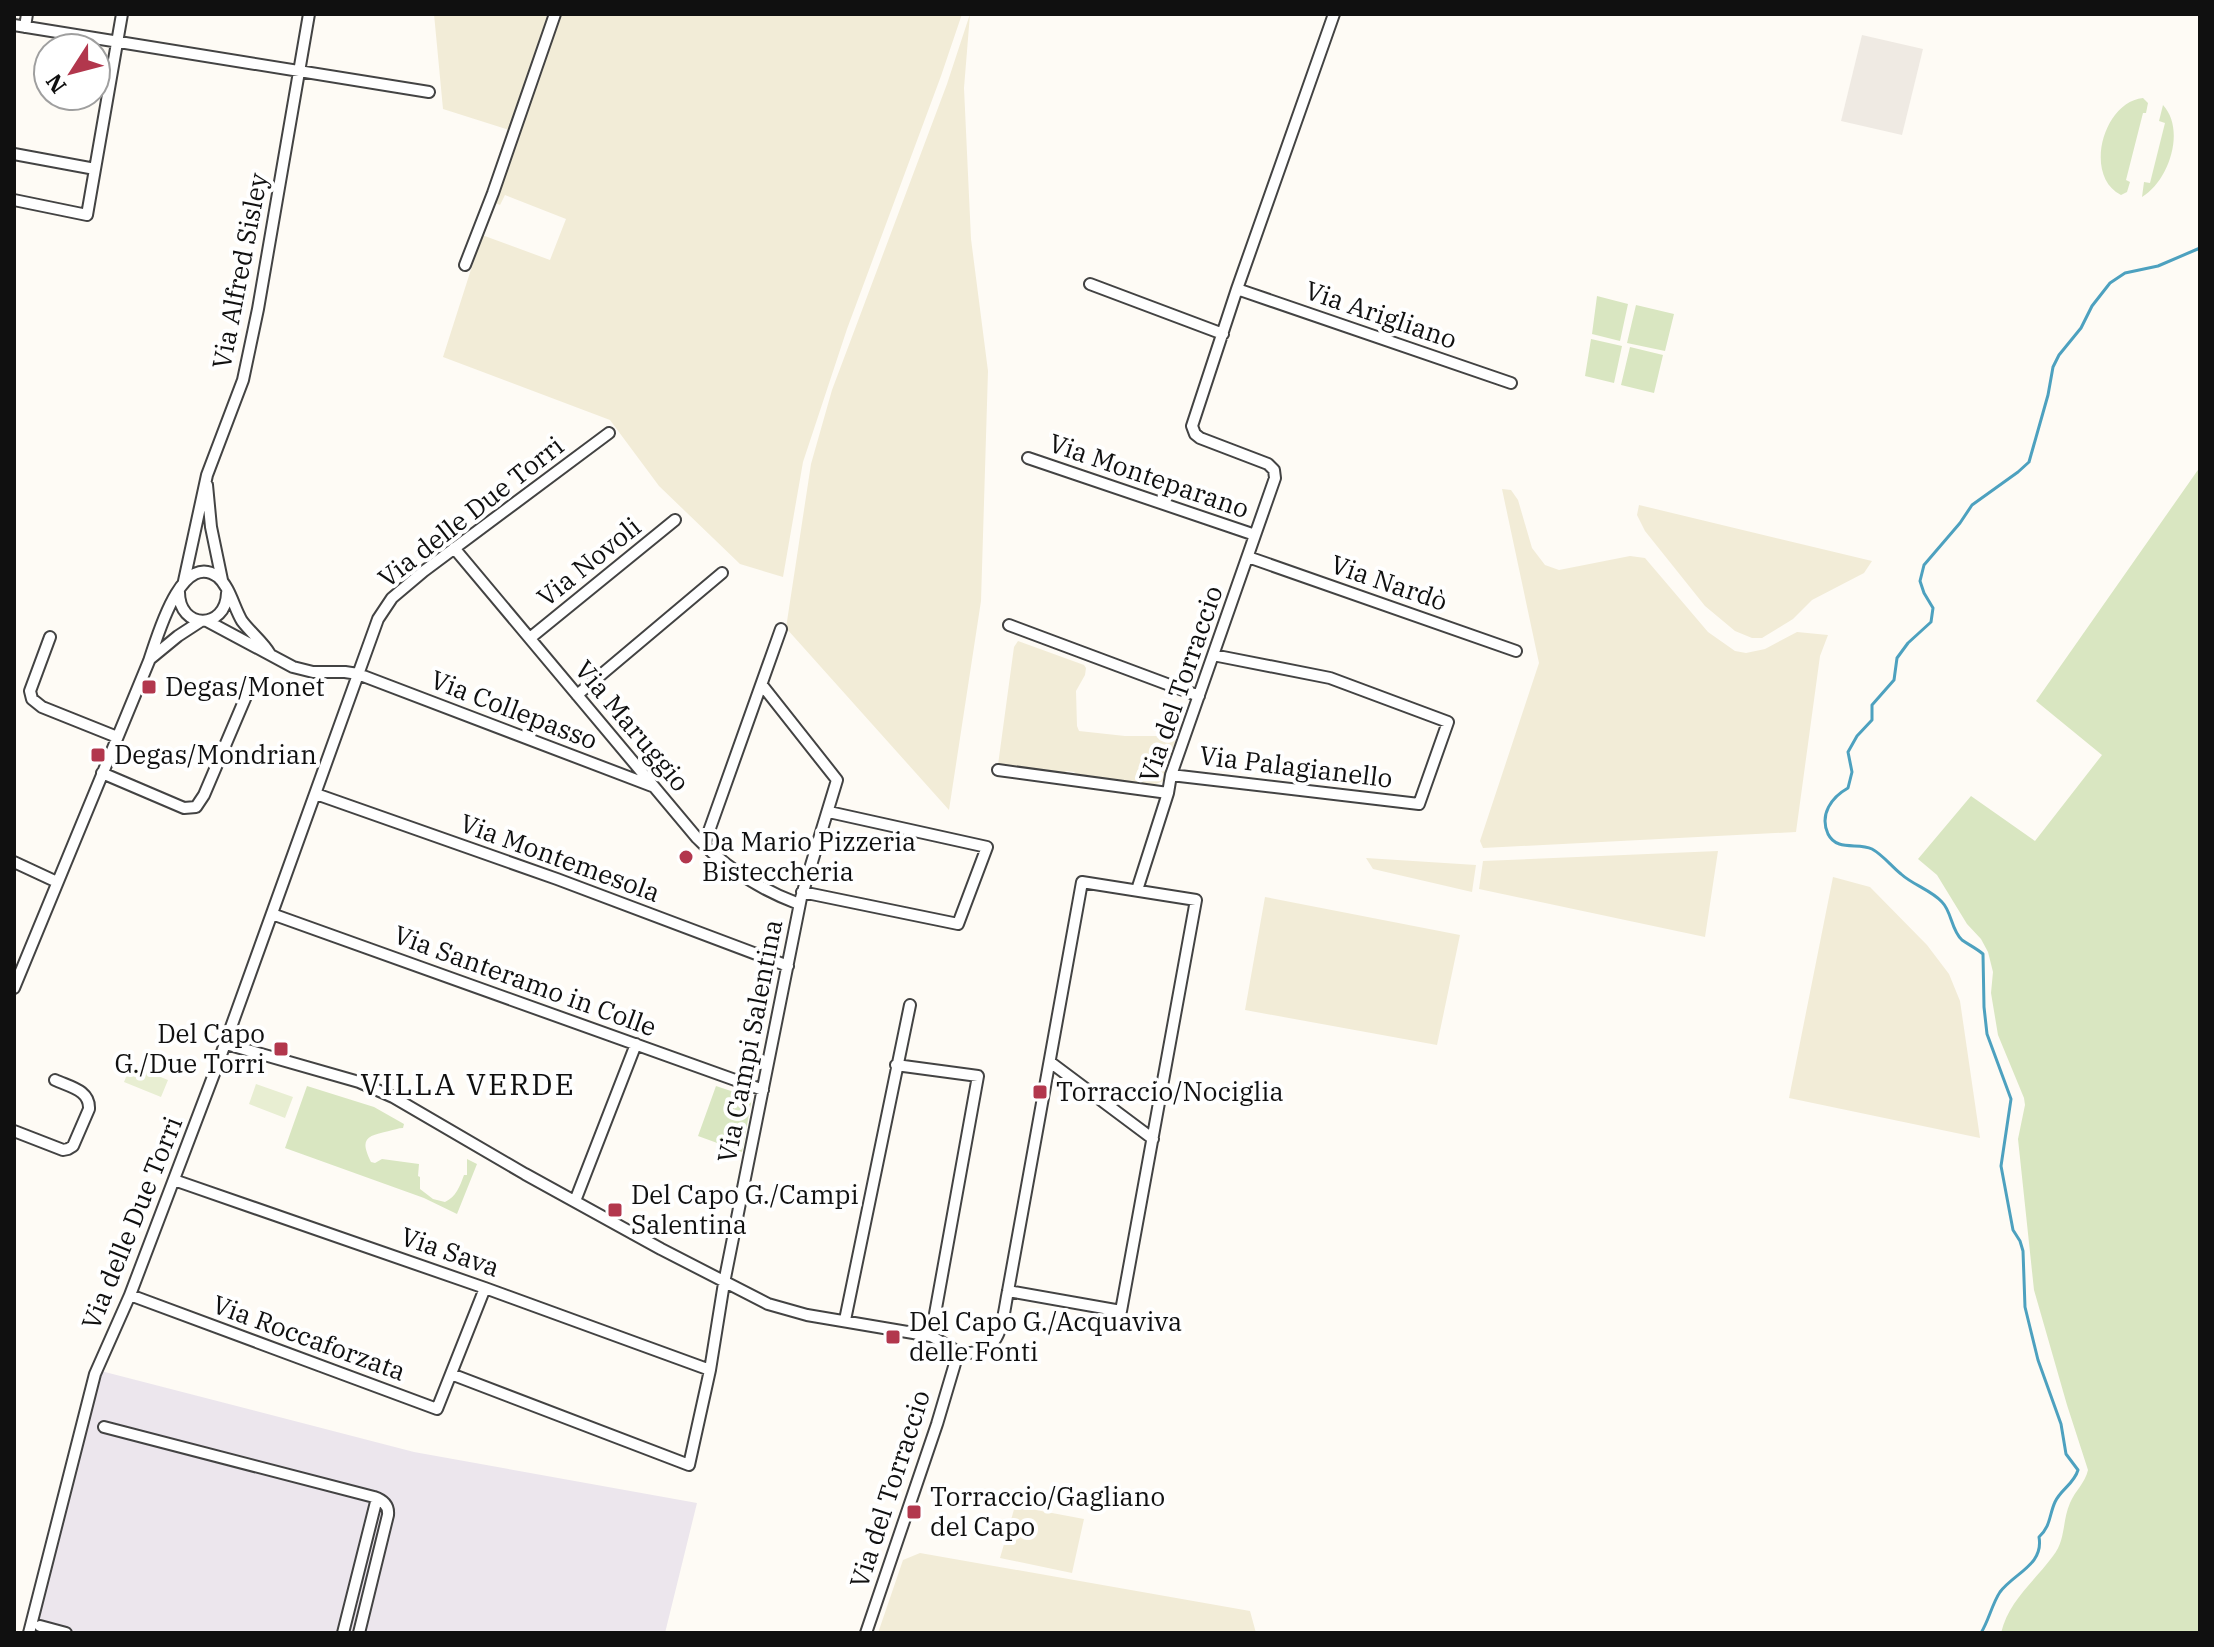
<svg xmlns="http://www.w3.org/2000/svg" width="2214" height="1647" font-family="'IBM Plex Serif',serif">
  <style>
    .industrial { fill: #ece6ed }
    .farmland { fill: #f2ecd7 }
    .green { fill: #d9e6c1 }
    .pitch { fill: #e8eed2 }
    .plaza { fill: #efeae3 }
    .lines { fill: none; stroke-linecap: round; stroke-linejoin: round }
    .stream { stroke: #4da1bf; stroke-width: 3 }
    .minor-casing { stroke: #434343; stroke-width: 14 }
    .minor { stroke: #fff; stroke-width: 10 }
    .poi-dot { fill: #b2374d; stroke: #fff; stroke-width: 3 }
    .labels { text-anchor: middle; stroke-width: 8; stroke-linejoin: round; paint-order: stroke }
    .street-label { font-size: 26px; fill: #101010; stroke: #fff }
    .poi-label { font-size: 26px; fill: #101010; stroke: #fff; text-anchor: start }
    .quarter-label { font-size: 30px; letter-spacing: 2px; fill: #101010; stroke: #fff }
  </style>
  <rect width="100%" height="100%" fill="#fefbf5"/>
  <path class="industrial" d="M101,1371L414,1452L697,1503L665,1633H32Z"/>
  <path class="farmland" d="M434,14H552L512,131L443,109Z
    M558,14H962L941,76L847,329L803,462L783,577L740,564L659,486L610,420L443,357L482,235L550,260L566,219L505,195L500,205L493,202Z
    M970,14L964,88L971,239L988,371L981,601L949,810L786,628L811,464L832,390L947,84Z
    M1502,489L1511,490L1518,500L1532,548L1545,565L1559,570L1630,556L1645,558L1708,632L1735,651L1746,653L1765,649L1797,632L1828,635L1820,656L1796,832L1483,848L1480,841L1539,663Z
    M1639,505L1872,561L1864,573L1812,600L1793,619L1762,638H1752L1735,631L1705,606L1645,531L1637,515Z
    M1018,641L1084,665L1086,668L1085,675L1076,691L1077,726L1079,731L1125,736H1177L1163,781L1151,786L1077,775L1074,772L1067,771L1063,773L998,765L1014,647Z
    M1718,851L1705,937L1479,889L1483,861Z
    M1366,858L1476,865L1472,892L1373,869Z
    M1833,877L1870,887L1927,945L1949,974L1960,1001L1980,1138L1789,1098Z
    M1265,897L1460,935L1437,1045L1245,1010Z
    M1015,1506L1084,1519L1072,1573L1000,1558Z
    M920,1553L1250,1611L1256,1633H878L903,1560Z"/>
  <path class="green" d="M2143,98L2148,103L2146,113H2143L2126,180L2130,182L2127,192L2121,195C2083,176 2103,102 2143,98Z
    M2163,105C2186,130 2169,181 2142,197L2144,182L2150,183L2165,123L2159,121Z
    M1597,296L1628,304L1620,341L1592,334Z
    M1636,305L1674,314L1665,351L1627,343Z
    M1591,339L1622,346L1614,383L1585,376Z
    M1630,347L1663,355L1654,393L1621,385Z
    M2200,467V1633H2001C2009,1600 2034,1582 2053,1556C2066,1540 2062,1521 2070,1503C2075,1491 2085,1483 2088,1470L2067,1405L2034,1290L2018,1139L2025,1105L2024,1098L1998,1035L1991,993L1993,972L1988,952L1981,939L1967,924L1937,875L1918,859L1971,796L2035,841L2102,755L2036,701Z
    M307,1086L374,1107L404,1124L403,1128C398,1128 394,1130 389,1131C367,1136 359,1138 371,1162L375,1163L382,1159L419,1164L418,1176L420,1177V1189L433,1199L445,1202C456,1197 460,1186 464,1175H467V1159L477,1164L457,1214L424,1198L285,1148Z
    M716,1086L752,1098L742,1152L698,1136Z"/>
  <path class="pitch" d="M131,1065L168,1080L161,1097L124,1082Z
    M256,1084L293,1097L285,1118L249,1104Z"/>
  <path class="plaza" d="M1862,35L1923,49L1902,135L1841,121Z"/>
  <g class="lines">
    <path class="stream" d="M1981,1633C1989,1620 1992,1604 2000,1592C2014,1573 2044,1565 2039,1537C2051,1526 2049,1515 2055,1502C2061,1489 2074,1484 2078,1470L2066,1454L2061,1424L2038,1360L2025,1307L2023,1251L2020,1241L2013,1230L2001,1166L2011,1099L1987,1034L1984,1007L1983,954C1976,948 1969,945 1962,940C1951,930 1952,912 1942,902C1931,890 1913,885 1901,874C1891,866 1883,855 1872,849C1858,842 1837,852 1828,834C1819,814 1832,797 1848,788L1852,772L1848,752L1857,736L1872,720V705L1894,680L1897,658L1908,643L1931,622L1933,608L1924,593L1920,581L1924,565L1960,523L1972,505L2018,472L2029,462L2048,395L2053,367L2059,355L2081,328L2092,306L2110,283L2125,273L2158,266L2200,248"/>
    <g class="minor-casing">
      <path id="minor" d="M14,25L429,92
        M25,27L27,14
        M14,154L95,169
        M14,200L87,215L122,14
        M465,265L493,193L555,14
        M1090,284L1223,334
        M1237,289L1511,383
        M1028,458L1255,535
        M207,485L211,527L222,580
        M454,548L697,838C727,869 759,889 799,904
        M1248,557L1516,651
        M184,581L207,475L243,380L258,309L309,14
        M179,592C179,630 226,630 227,593
        M207,621L293,667L313,672H345L358,674L652,786
        M1009,625L1199,696
        M50,637L30,691L32,699L42,707L117,737
        M530,638L675,520
        M150,659L178,636L201,621
        M577,695L722,573
        M998,770L1168,793
        M102,773L184,808L196,807L204,795L247,694
        M1171,775L1419,804L1448,722L1330,678L1213,655
        M316,794L557,879L788,966
        M704,845L781,629
        M14,862L57,882
        M1137,890L1168,793L1171,775L1275,478L1274,470L1268,464L1200,438L1195,434L1192,426L1237,289L1334,14
        M802,892L958,924L987,847L829,812
        M272,914L763,1090
        M14,988L149,661C157,638 181,549 218,577C230,587 234,608 242,621C251,633 263,642 270,654
        M226,1044L359,1082L393,1097L525,1174L661,1249L768,1304L807,1315L931,1336L952,1348
        M1050,1062L1153,1139
        M896,1065L978,1076L931,1336
        M14,1131L63,1150L68,1149L73,1146L89,1109C90,1090 70,1087 55,1080
        M174,1180L485,1288L710,1370
        M575,1201L636,1044
        M130,1295L437,1409L485,1288
        M845,1320L910,1005
        M965,1353C1003,1354 1002,1320 1008,1291L1082,882L1196,900L1121,1311L1008,1291
        M451,1374L689,1465L710,1370L724,1283L801,898L837,780L762,685
        M104,1427L374,1497C383,1500 389,1505 388,1515L359,1633
        M40,1626L66,1633
        M29,1633L95,1374L130,1295L217,1066L378,619L392,598L424,571L609,433
        M343,1633L377,1498
        M866,1633L937,1424L956,1360"/>
    </g>
    <use href="#minor" class="minor"/>
  </g>
  <g class="poi-dot">
    <rect x="141" y="679" width="16" height="16" rx="4"/>
    <rect x="90" y="747" width="16" height="16" rx="4"/>
    <circle cx="686" cy="857" r="8"/>
    <rect x="273" y="1041" width="16" height="16" rx="4"/>
    <rect x="1032" y="1084" width="16" height="16" rx="4"/>
    <rect x="607" y="1202" width="16" height="16" rx="4"/>
    <rect x="885" y="1329" width="16" height="16" rx="4"/>
    <rect x="906" y="1504" width="16" height="16" rx="4"/>
  </g>
  <g class="labels">
    <g class="street-label">
      <text transform="translate(240 271) rotate(-79)" y="9">Via Alfred Sisley</text>
      <text transform="translate(1381 315) rotate(19)" y="9">Via Arigliano</text>
      <text transform="translate(1149 476) rotate(19)" y="9">Via Monteparano</text>
      <text transform="translate(471 512) rotate(-38)" y="9">Via delle Due Torri</text>
      <text transform="translate(589 562) rotate(-39)" y="9">Via Novoli</text>
      <text transform="translate(1389 583) rotate(19)" y="9">Via Nardò</text>
      <text transform="translate(1181 684) rotate(-71)" y="9">Via del Torraccio</text>
      <text transform="translate(514 710) rotate(21)" y="9">Via Collepasso</text>
      <text transform="translate(632 726) rotate(50)" y="9">Via Maruggio</text>
      <text transform="translate(1296 767) rotate(7)" y="9">Via Palagianello</text>
      <text transform="translate(560 858) rotate(20)" y="9">Via Montemesola</text>
      <text transform="translate(525 981) rotate(20)" y="9">Via Santeramo in Colle</text>
      <text transform="translate(750 1041) rotate(-79)" y="9">Via Campi Salentina</text>
      <text transform="translate(132 1223) rotate(-68)" y="9">Via delle Due Torri</text>
      <text transform="translate(450 1252) rotate(19)" y="9">Via Sava</text>
      <text transform="translate(309 1338) rotate(20)" y="9">Via Roccaforzata</text>
      <text transform="translate(890 1489) rotate(-72)" y="9">Via del Torraccio</text>
    </g>
    <g class="poi-label">
      <text x="165" y="696">Degas/Monet</text>
      <text x="114" y="764">Degas/Mondrian</text>
      <text x="702" y="851">Da Mario Pizzeria<tspan x="702" dy="30">Bisteccheria</tspan></text>
      <text x="265" y="1043" text-anchor="end">Del Capo<tspan x="265" dy="30">G./Due Torri</tspan></text>
      <text x="1056" y="1101">Torraccio/Nociglia</text>
      <text x="631" y="1204">Del Capo G./Campi<tspan x="631" dy="30">Salentina</tspan></text>
      <text x="909" y="1331">Del Capo G./Acquaviva<tspan x="909" dy="30">delle Fonti</tspan></text>
      <text x="930" y="1506">Torraccio/Gagliano<tspan x="930" dy="30">del Capo</tspan></text>
    </g>
    <g class="quarter-label">
      <text x="468" y="1095">VILLA VERDE</text>
    </g>
  </g>
  <rect width="2214" height="1647" fill="none" stroke="#101010" stroke-width="32"/>
  <g transform="translate(72 72) rotate(234)"><circle r="38" fill="#ffffff" stroke="#9f9f9f" stroke-width="2"/>
  <path d="M0-6L14 30L0 20L-14 30Z" fill="#b2374d"/>
  <text y="-12" font-size="22" font-weight="bold" text-anchor="middle" fill="#101010">N</text>
  </g>
</svg>
